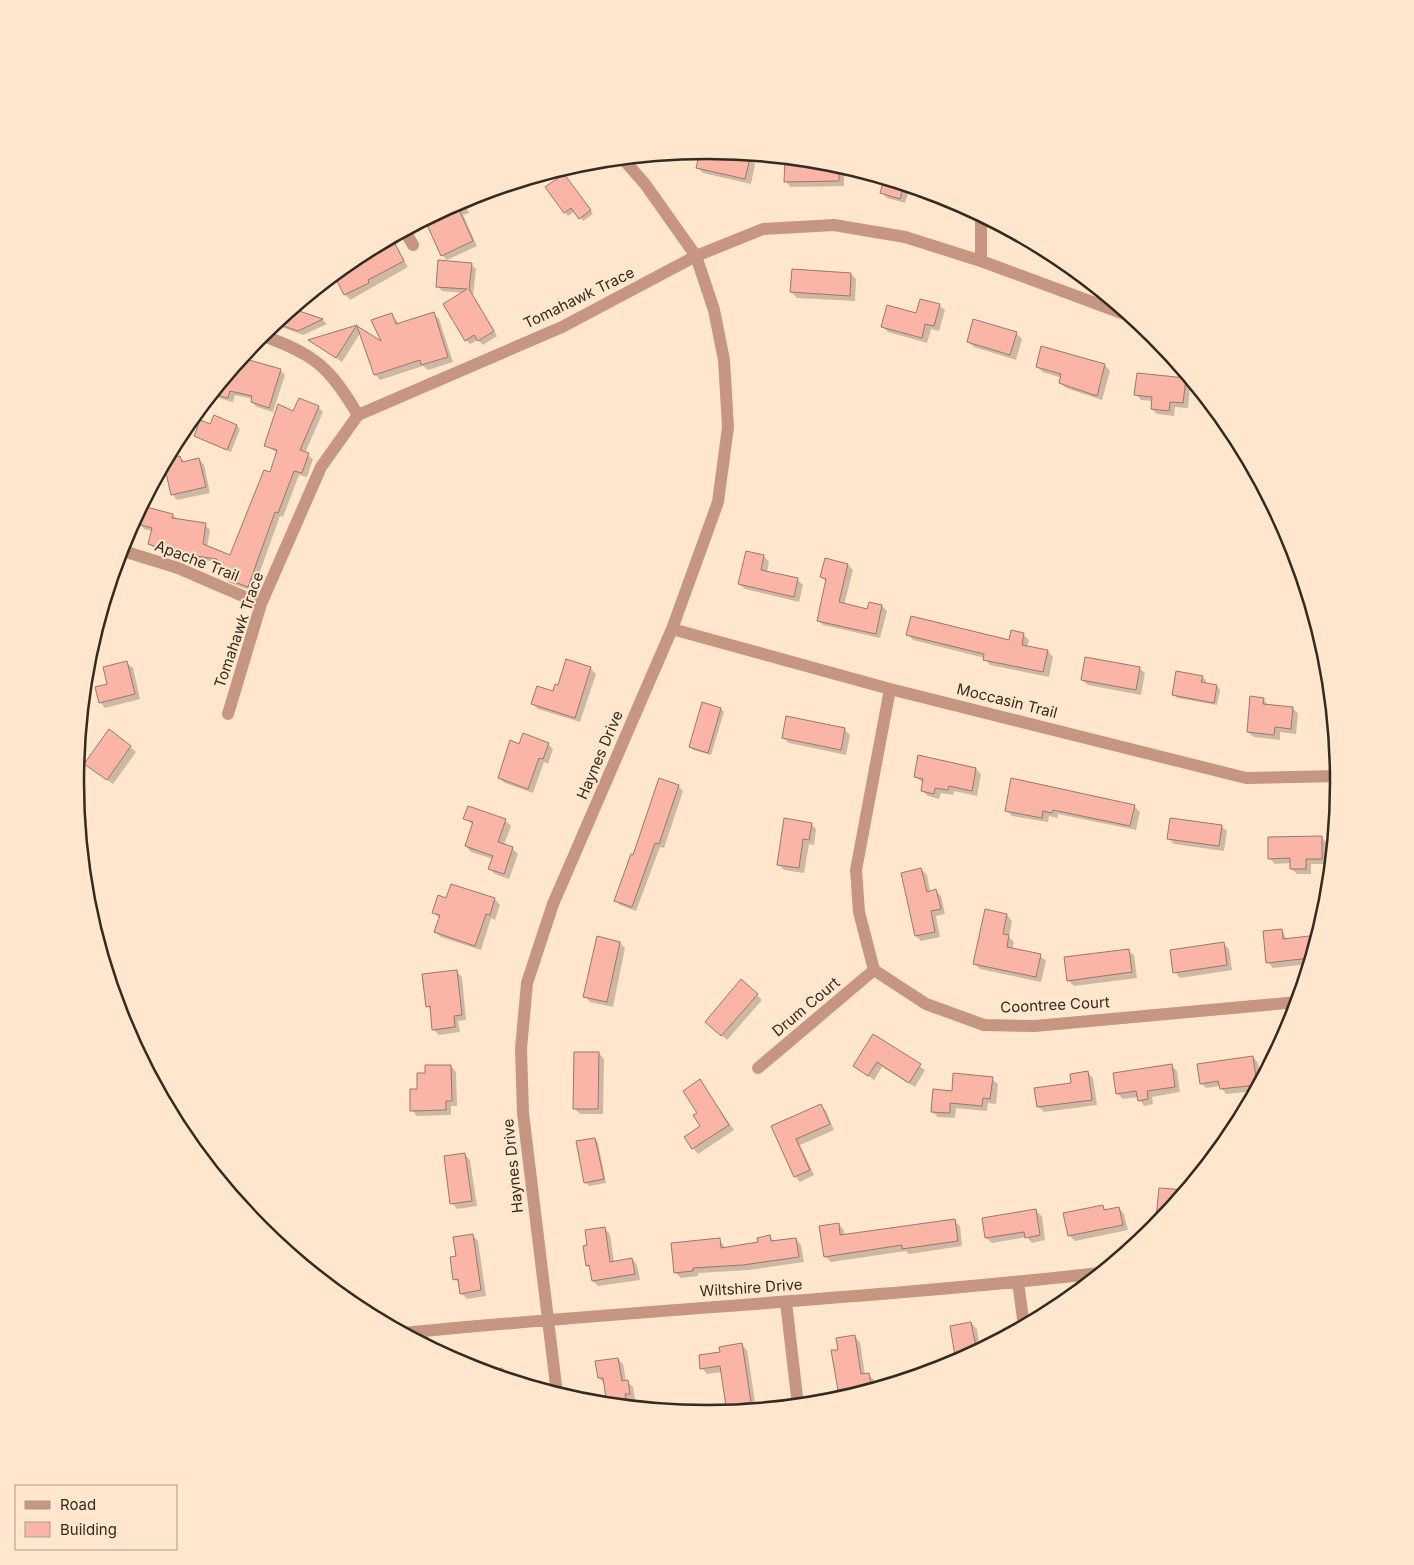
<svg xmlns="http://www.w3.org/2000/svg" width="1414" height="1565" font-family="Inter,sans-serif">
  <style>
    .shadow { fill: #0003 }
    .building { fill: #fbb5a6; stroke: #997770 }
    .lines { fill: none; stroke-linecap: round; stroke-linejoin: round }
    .minor { stroke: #c79683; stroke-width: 12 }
    .labels { text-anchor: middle; stroke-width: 4; stroke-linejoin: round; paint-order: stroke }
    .street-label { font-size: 15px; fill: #342b21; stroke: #ffe6cc }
    .rim { fill: none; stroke: #342b21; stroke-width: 2.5 }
  </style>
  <rect width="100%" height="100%" fill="#ffe6cc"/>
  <path class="shadow" d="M707,151L750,159L755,164L751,184L703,173L697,167Z
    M786,158L831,163L844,167V186L791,187L785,181Z
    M567,179L593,214L583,221L575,211L568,216L565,212Z
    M886,179L938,195L937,199L909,191L905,203L887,198L882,193Z
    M463,200L469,213L463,215L477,246L447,260L442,255L431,231L423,221Z
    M391,238L408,267L350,300L345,294L335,274L356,257Z
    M1041,248L1055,256L1047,255Z
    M471,264L476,269L473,295L497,336L483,345L478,340L470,344L466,340L464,293L442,291L438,287Z
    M851,274L856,279L855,301L797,298L791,292Z
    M939,305L945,310L939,331L931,329L927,343L888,332L883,327Z
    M291,310L323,320L327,324L303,335L274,324Z
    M434,314L439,319L453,362L428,370L423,366L380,380L375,374L361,332L342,362L311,341L356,326L384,344L392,315L399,324Z
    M1016,333L1022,339L1016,360L974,347L968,342Z
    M241,359L280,370L285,375L273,412L257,407L252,402L253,399L235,395L233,402L211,396Z
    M1105,365L1110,371L1102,400L1066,388L1060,382L1062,378L1043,372L1037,367Z
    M1185,379L1190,385L1188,408L1175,407L1174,416L1157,414L1152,409L1153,401L1141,400L1136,394Z
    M318,407L323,412L305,453L313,459L307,477L299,475L283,517L280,516L253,591L230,583L225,578L226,574L215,567L217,562L181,557L154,548L149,544L152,531L144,529L139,522L135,519L141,507L173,515L178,520L205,525L210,530L207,547L231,556L271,474L278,453L266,446L294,413Z
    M237,426L240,429L231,452L195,436Z
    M180,457L185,462L199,459L204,465L210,493L177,500L172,494Z
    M764,556L769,562L767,572L797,579L803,585L799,602L745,589L739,584Z
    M826,560L848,565L853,570L844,605L868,610L882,606L887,611L880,638L823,625L818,620L827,582L821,577Z
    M908,634L1010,641L1023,634L1029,640L1027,647L1048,651L1053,657L1049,677L990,665L985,658L913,640Z
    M127,663L133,668L140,699L105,708L100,702L109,685Z
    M590,668L596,674L580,722L538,709L533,704Z
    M1139,668L1145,673L1141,695L1088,685L1082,680Z
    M1202,677L1206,680L1205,684L1217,686L1220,690L1217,705L1177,698L1174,695Z
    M1263,699L1269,706L1293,708L1298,714L1296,734L1280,732V740L1254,737L1248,732Z
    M703,704L721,709L724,712L711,755L693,750L690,746Z
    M844,729L850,735L846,755L789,743L783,738Z
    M109,731L136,752L113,784L91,769Z
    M548,744L553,749L548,764L544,762L533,793L505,783L499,778Z
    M976,769L981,774L977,796L954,791L953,795L941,793L939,799L928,796L922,791L924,783L915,777Z
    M678,786L683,791L664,848L660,847L636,911L620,905L616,901L634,856Z
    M1134,806L1140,812L1136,830L1058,814V818L1049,816L1048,822L1012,816L1006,810Z
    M465,818L505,820L511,826L504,845L512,848L518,854L509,879L495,874L490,869L493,859L471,852L466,846L473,825Z
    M811,824L816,829L814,845L809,844L804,873L784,870L778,864Z
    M1221,826L1227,831L1224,851L1174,844L1168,838Z
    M1321,837L1327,843V864H1311V874H1297L1291,868V863L1275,864L1269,858Z
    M921,869L927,875L930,892L936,891L941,896L945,914L936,916L940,937L921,941L916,936L902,874Z
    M447,899H495L500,905L495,920L491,918L481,950L441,937L436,932L440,919L434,913Z
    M986,911L1007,915L1012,921L1009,937L1014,942L1012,950L1040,956L1046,961L1041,982L980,969L974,963Z
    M1282,930L1287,940L1318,936L1309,964L1273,968L1268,962Z
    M598,938L620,943L625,948L613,1007L590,1002L585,996Z
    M1224,944L1229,949L1232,970L1180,978L1175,972Z
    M1128,950L1134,955L1137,978L1074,986L1068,980Z
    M456,971L462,977L466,1020L458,1021L460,1032L439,1035L433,1029L432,1011L427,1006Z
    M757,995L762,1000L727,1040L712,1027Z
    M873,1035L925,1070L915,1087L882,1067L874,1080L854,1066Z
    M599,1053L604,1059L603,1114H580L574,1108Z
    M1253,1057L1258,1063L1261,1081L1255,1091L1226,1094L1220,1086L1206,1088L1201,1083Z
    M1171,1065L1177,1071L1180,1092L1152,1097L1153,1104L1144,1106L1138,1097L1123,1099L1118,1094Z
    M451,1066L456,1072L457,1106H451V1115L417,1116L412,1110L427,1074Z
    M1088,1073L1093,1078L1097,1105L1044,1112L1038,1106Z
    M992,1079L998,1084L996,1104L988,1103L987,1111L956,1108L955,1118L938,1117L932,1111L953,1092Z
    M700,1081L734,1130L698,1154L693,1148L702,1126L699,1113Z
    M821,1105L826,1111L834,1130L800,1145L814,1175L800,1182L795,1176L772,1127Z
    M595,1139L598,1143L606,1183L589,1186L586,1183Z
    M465,1155L470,1160L477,1206L457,1209L452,1203Z
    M1103,1207L1107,1211L1119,1208L1124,1214L1128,1230L1075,1241L1069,1235Z
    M1036,1211L1042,1216L1045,1240L1032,1243L1027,1237L992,1243L986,1238Z
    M954,1221L960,1226L962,1246L909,1254L906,1251L831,1262L825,1256L838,1224L844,1230V1235Z
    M604,1228L610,1234L614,1262L632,1259L637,1265L640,1280L598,1286L593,1281L591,1269L587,1266L588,1246Z
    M472,1235L478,1241L486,1296L467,1299L461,1293L460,1284L455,1279Z
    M769,1237L775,1242L796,1239L801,1245L804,1262L749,1270L698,1273V1276L681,1278L675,1272L720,1240L725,1248L759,1243Z
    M971,1323L977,1329L980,1350L957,1362L951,1327Z
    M854,1336L860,1342L865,1375H868L874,1380L875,1389L844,1395L839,1390L833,1352L839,1351Z
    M742,1345L747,1350L756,1408L733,1411L727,1405L722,1372L707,1374L702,1368L721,1353Z
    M618,1359L623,1364L626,1381L633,1387L635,1399L630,1400L631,1407L608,1405L605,1384L599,1378Z
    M502,1367L505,1371L506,1379L483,1372Z"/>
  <path class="building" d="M707,150L750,158L745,179L696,168L700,151Z
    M785,158L839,165V181L784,182Z
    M564,174L591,210L579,219L571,208L564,213L545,187Z
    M884,179L904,185L900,199L880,193Z
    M456,203L473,241L441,256L425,220Z
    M392,238L404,261L368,280L369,283L344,295L334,275L356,257Z
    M438,260L472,263L469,289L494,331L478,341L474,335L465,341L443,304L467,289L436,287Z
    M792,269L851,273L850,296L790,292Z
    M920,299L940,304L934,326L925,324L922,338L881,327L887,305L916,313Z
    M293,309L323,319L298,331L275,323Z
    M434,312L448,357L421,365L420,360L374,375L357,326L381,341L371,320L392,313L396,324Z
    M973,319L1017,332L1010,355L967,342Z
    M357,325L336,358L308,340Z
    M1041,346L1105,364L1097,396L1059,383L1061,374L1036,367Z
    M242,358L281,369L269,408L251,402L252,396L230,391L228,398L212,394Z
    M1137,373L1186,378L1183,403L1170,402L1169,411L1151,409L1152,397L1134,395Z
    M299,398L319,406L300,450L309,453L302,473L294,471L278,513L275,512L248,587L224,578L226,572L214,567L217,559L175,553L148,544L152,528L138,524L142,506L173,514L172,518L206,523L203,544L230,555L264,470L270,472L277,450L264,446L278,404L293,411Z
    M214,415L237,425L227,450L194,436L200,420L210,424Z
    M180,456L182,462L199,458L206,487L171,495L164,464L167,458Z
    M746,551L764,555L761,570L798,578L794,597L738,584Z
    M825,558L848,564L839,602L867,609L869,602L882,605L876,634L817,621L826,579L820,577Z
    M911,616L1009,640L1011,630L1024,633L1022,645L1048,650L1043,672L983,660L984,654L906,635Z
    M1085,657L1140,667L1136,690L1081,680Z
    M566,659L591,667L575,718L531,704L537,686L553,691L555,684L558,685Z
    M127,661L135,694L99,703L95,687L107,684L103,667Z
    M1176,671L1203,676L1201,682L1217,685L1214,703L1172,695Z
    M1250,696L1264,698L1263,704L1293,707L1291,729L1275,727L1274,735L1247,732Z
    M702,702L721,708L708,753L689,747Z
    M786,716L845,728L841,750L782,738Z
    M109,729L131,746L107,780L84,764Z
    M523,733L549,743L543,759L539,758L528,789L498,778L510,740L519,744Z
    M918,755L976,768L972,791L949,786L948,790L935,788L934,794L921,791L923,779L914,777Z
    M659,778L679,785L659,844L655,843L632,907L614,901L631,854L633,855Z
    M1011,778L1135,805L1130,826L1053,810L1052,813L1043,811L1042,818L1005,811Z
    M468,806L506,819L498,842L513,847L504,874L488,869L493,856L465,846L473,822L463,819Z
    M784,818L812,823L809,840L803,839L799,868L777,865Z
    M1170,818L1222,825L1219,846L1167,839Z
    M1322,836V859H1306V869H1290V858L1268,859V837Z
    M921,868L927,892L936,889L941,909L931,911L935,932L915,936L901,873Z
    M451,884L495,898L490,915L486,914L475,946L434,932L440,915L432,913L438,895L446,898Z
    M985,909L1007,914L1003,934L1009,935L1007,947L1041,954L1036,977L973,964Z
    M1282,929L1283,939L1318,935L1311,958L1266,963L1263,931Z
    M597,936L620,942L607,1002L583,997Z
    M1224,942L1227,965L1173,973L1170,950Z
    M1129,949L1132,972L1067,981L1064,957Z
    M457,970L462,1015L454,1016L455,1027L432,1030L430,1006L426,1007L422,974Z
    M741,979L758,994L721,1036L705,1022Z
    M873,1034L921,1064L909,1083L877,1062L868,1076L853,1066Z
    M574,1052H599L598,1109H573Z
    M1253,1056L1257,1085L1220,1089L1218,1081L1200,1084L1197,1064Z
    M1172,1064L1175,1087L1147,1091L1148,1099L1138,1101L1136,1091L1116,1094L1113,1073Z
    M425,1065H451L452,1101H446V1110L410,1111V1089H417V1073H425Z
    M1088,1071L1092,1100L1037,1107L1034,1088L1071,1083L1070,1074Z
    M953,1073L993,1077L990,1099L983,1098L982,1106L950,1103V1113L931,1112L933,1089L952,1091Z
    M700,1079L729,1125L692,1149L684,1137L700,1126L693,1115L697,1113L683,1091Z
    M821,1104L830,1124L796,1139L810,1170L794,1177L771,1126Z
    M595,1138L604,1179L584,1183L576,1141Z
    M465,1153L472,1201L450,1204L444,1156Z
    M1159,1188L1186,1190L1155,1228Z
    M1103,1205L1104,1210L1119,1207L1123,1225L1068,1236L1063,1213Z
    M1036,1209L1040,1235L1025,1238L1024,1232L985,1238L982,1218Z
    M955,1219L958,1241L902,1249V1245L824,1257L819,1226L839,1223L840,1235Z
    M605,1227L610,1262L632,1258L635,1274L592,1281L589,1265L586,1266L583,1246L587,1245L585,1230Z
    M473,1234L481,1290L460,1294L458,1279L453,1280L450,1257L456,1256L453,1237Z
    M770,1235L771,1241L796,1238L799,1257L743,1265L693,1268V1271L674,1273L671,1243L720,1238L721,1248L758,1242L757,1238Z
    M971,1322L977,1352L956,1362L950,1326Z
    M855,1335L861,1374L869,1373L871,1385L838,1390L831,1350H838L836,1338Z
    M742,1343L751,1402L726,1406L720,1366L700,1369L699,1355L720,1352L719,1347Z
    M618,1358L622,1381L628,1380L630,1394H625L627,1407L607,1405L603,1378H598L595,1361Z"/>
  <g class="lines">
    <path class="minor" d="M981,216V261
      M405,231L413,245
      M261,335C314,354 329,366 358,415
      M120,550L178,568L261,604
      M672,629L890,689L1246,778L1338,776
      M890,689L856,870L859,912L874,970L926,1004L984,1025L1035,1026L1298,1002
      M228,714L261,604L321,467L358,415L562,327L696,256L763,229L834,225L905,237L981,261L1130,316
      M758,1068L874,970
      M1018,1282L1024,1326
      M786,1302L798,1406
      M404,1333C636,1310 869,1299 1100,1273
      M557,1394L523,1113L521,1049L527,983L553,904L672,629L718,502L728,427L724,360L714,310L696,256L645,184L623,159"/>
  </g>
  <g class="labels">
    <g class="street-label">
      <text transform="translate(579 298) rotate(-26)" y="5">Tomahawk Trace</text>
      <text transform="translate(197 561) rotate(21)" y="5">Apache Trail</text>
      <text transform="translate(239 630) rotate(-71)" y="5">Tomahawk Trace</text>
      <text transform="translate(1007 701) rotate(14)" y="5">Moccasin Trail</text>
      <text transform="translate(600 755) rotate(-67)" y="5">Haynes Drive</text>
      <text transform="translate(1055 1005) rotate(-3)" y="5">Coontree Court</text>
      <text transform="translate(806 1007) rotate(-40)" y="5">Drum Court</text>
      <text transform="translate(513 1166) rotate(-96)" y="5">Haynes Drive</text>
      <text transform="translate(751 1288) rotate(-4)" y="5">Wiltshire Drive</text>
    </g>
  </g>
  <path d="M0 0H1414V1565H0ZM84 782a623 623 0 1 1 1246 0a623 623 0 1 1-1246 0Z" fill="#ffe6cc" fill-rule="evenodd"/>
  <path class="rim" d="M84 782a623 623 0 1 1 1246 0a623 623 0 1 1-1246 0Z"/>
  <rect x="15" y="1485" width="162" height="65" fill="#ffe6cc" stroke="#ae9b88"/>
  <rect x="25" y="1501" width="25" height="8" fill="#c79683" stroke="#ae9b88"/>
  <text x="60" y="1510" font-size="15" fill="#342b21">Road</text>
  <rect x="25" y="1522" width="25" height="15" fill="#fbb5a6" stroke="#ae9b88"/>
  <text x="60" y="1535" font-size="15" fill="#342b21">Building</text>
</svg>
